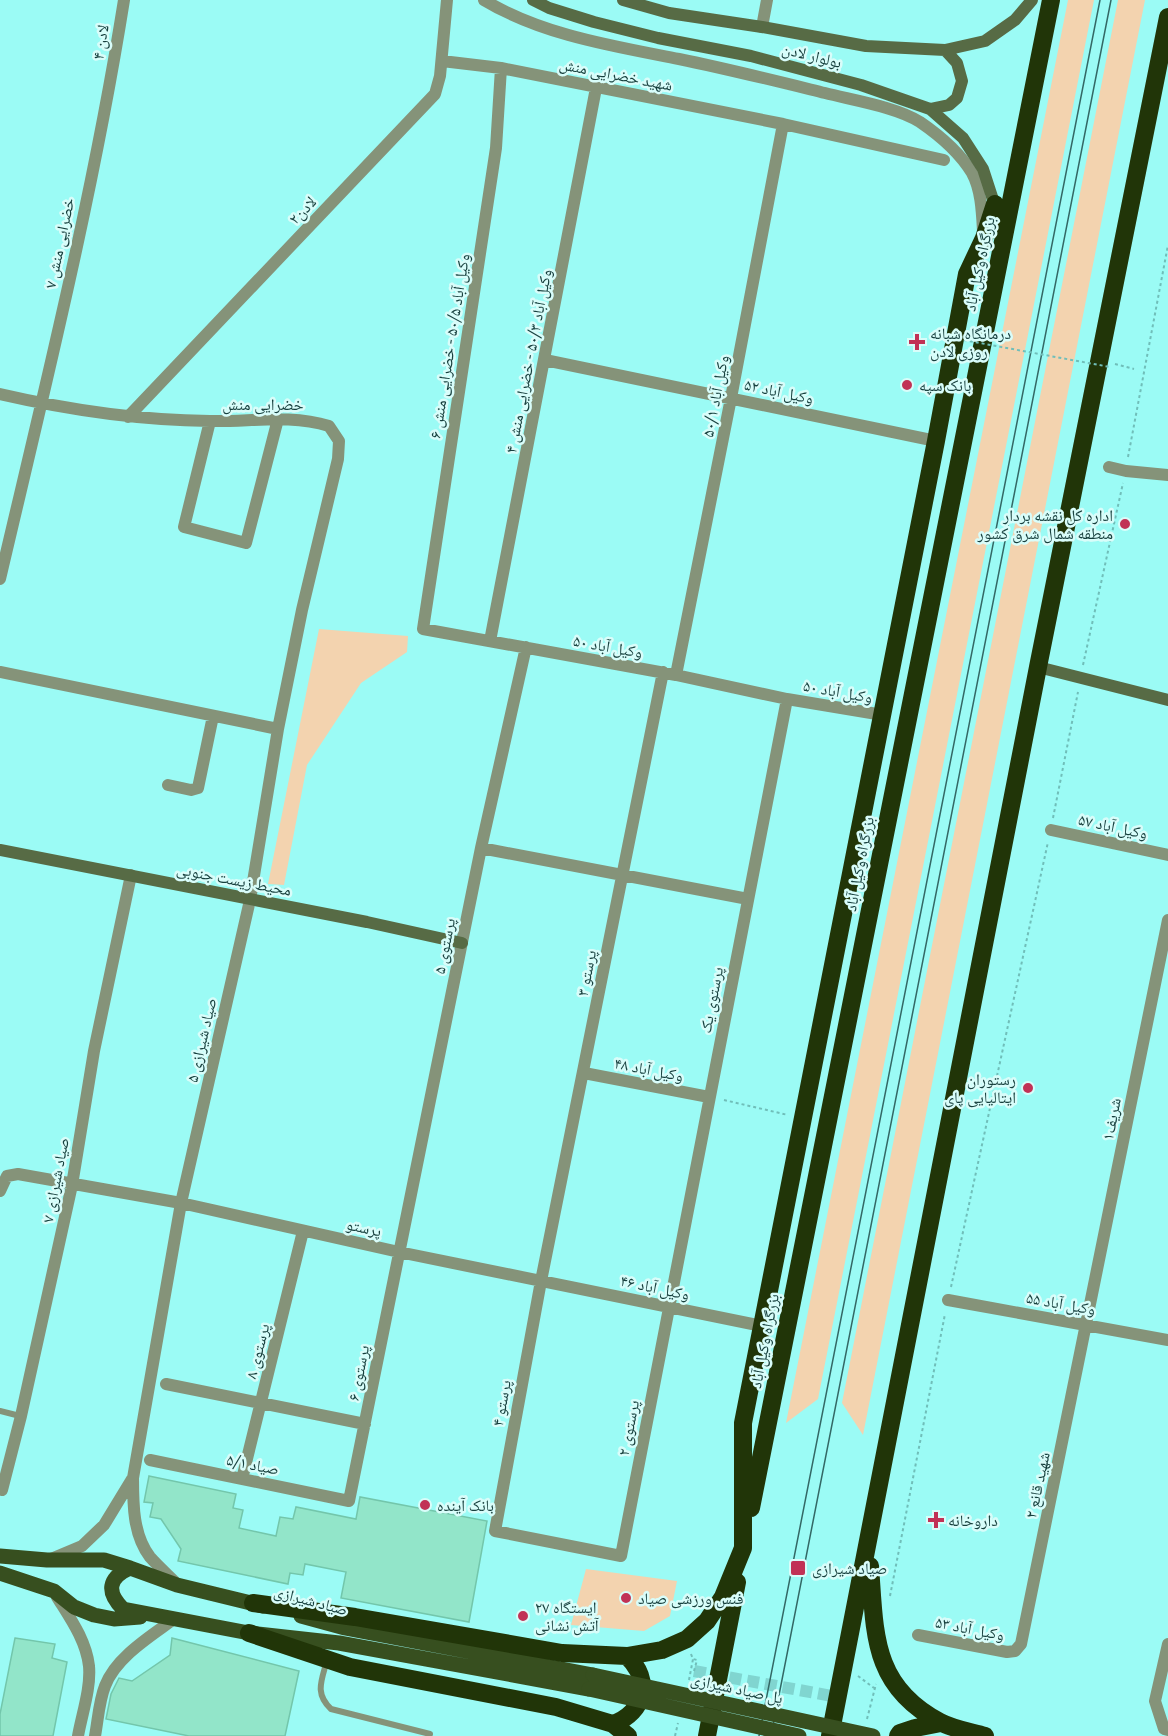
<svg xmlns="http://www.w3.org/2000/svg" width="1168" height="1736" font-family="Ubuntu,'Noto Naskh Arabic',sans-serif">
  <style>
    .green { fill: #f3d3af }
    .building { fill: #92e5c9; stroke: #73c6ab; stroke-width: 1.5 }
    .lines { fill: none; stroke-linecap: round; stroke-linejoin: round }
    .street-tunnel { stroke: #80d5d0; stroke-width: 12; stroke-dasharray: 12 6; stroke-linecap: butt }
    .path { stroke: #70beb9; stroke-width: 2; stroke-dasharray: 3 3; stroke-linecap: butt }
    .lane { stroke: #859379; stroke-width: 6 }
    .street { stroke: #859379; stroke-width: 12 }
    .secondary { stroke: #576b45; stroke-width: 12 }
    .primary { stroke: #374f1f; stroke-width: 15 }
    .highway { stroke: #213508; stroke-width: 18 }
    .tram { stroke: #336865; stroke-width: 1.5 }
    .path-bridge { stroke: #70beb9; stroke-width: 2; stroke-dasharray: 3 3; stroke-linecap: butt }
    .primary-bridge { stroke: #374f1f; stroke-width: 15 }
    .poi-dot { fill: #c13256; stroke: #d9fdfa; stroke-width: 2 }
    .labels { text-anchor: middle; stroke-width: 5; stroke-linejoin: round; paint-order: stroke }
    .street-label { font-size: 16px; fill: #163f3d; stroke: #d9fdfa }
    .poi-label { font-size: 16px; fill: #163f3d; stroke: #d9fdfa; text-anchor: start }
  </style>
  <rect width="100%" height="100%" fill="#9bfbf5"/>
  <path class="green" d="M1068,0H1094L818,1399L786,1423Z
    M1118,0H1145L863,1435L842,1403Z
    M319,629L408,636L407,652L361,683L307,765L284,885L268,884Z
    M586,1569L677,1581L670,1616L644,1631L571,1625Z"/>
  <path class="building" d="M149,1476L236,1494L233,1508L243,1510L239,1528L276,1536L280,1517L293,1519L296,1507L356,1519L360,1497L487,1521L469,1622L341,1598L346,1572L305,1564L303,1575L290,1573L288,1584L178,1561L181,1549L161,1519L150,1517L153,1503L144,1502Z
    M15,1638L55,1644L52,1658L67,1662L53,1736H0V1714Z
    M172,1638L299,1671L285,1736H189L106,1719L111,1694L119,1678L132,1681L170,1655Z"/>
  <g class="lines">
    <path class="street-tunnel" d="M694,1671L843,1698"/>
    <path class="path" d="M1115,364L1134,369
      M1128,457L1168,245
      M1083,665L1123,483
      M1053,818L1078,692
      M724,1100L788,1115
      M951,1287L1048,842
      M890,1596L945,1314
      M691,1654L693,1659L697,1660L694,1671
      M858,1676L874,1688
      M689,1680L693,1659
      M867,1719L876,1684
      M675,1736L678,1723"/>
    <path class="lane" d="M0,1411L20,1416
      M327,1660C322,1680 314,1693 331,1709L430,1734"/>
    <path class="street" d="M484,0C542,35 613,46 679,59C728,69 776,81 825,93C852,100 897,107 920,122C939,135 960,153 972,173C981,189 982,212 983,231
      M762,27L767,0
      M442,61L501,68L783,124L944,160
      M501,68L496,148L423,629L676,675L787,699L883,715
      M545,360L936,441
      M0,394C69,410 139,420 210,421C250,422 290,414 329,426L339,441L338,459L302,610L278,729L250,900L181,1203L133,1478C133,1504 133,1535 150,1557C158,1566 168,1575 177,1584
      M128,417L435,94L440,76L447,0
      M210,421L184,527L246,543L278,419
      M1109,467L1126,471L1168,475
      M0,579C45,387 93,195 124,0
      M490,641L596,88
      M0,672L278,729
      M663,672L541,1281L495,1531L621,1556L787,699
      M676,675L731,398L783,124
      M168,785L191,790L198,788L213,716
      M1051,830L1168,855
      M481,848L748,899
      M584,1073L709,1097
      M0,1191L7,1176L18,1174L181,1203L399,1252L762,1326
      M948,1300L1168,1340
      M166,1384L365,1424
      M150,1460L349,1501L481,848L526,647
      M242,1479L303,1231
      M2,1490L21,1416L72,1185L94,1051L131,875
      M51,1559L82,1546L104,1525L132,1479
      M57,1597C70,1618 86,1640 89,1666C91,1688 82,1714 78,1736
      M918,1635L1007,1652L1015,1651L1021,1644L1168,920
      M1168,1644L1155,1701L1164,1729L1168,1730
      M95,1736C98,1720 99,1701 105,1686C116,1657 151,1636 174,1619"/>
    <path class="secondary" d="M533,0L549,8L594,22L658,38L751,56L861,85L930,109L963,138L983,169L996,209
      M623,0L669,13L762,27L866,46L945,50L985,41L1015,20L1032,0
      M930,109L949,105L957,98L962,81L957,63L945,50
      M1038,667L1168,700
      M0,850L367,922L462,943"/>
    <path class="primary" d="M0,1556L47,1560H104L130,1568L177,1585L263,1606
      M130,1568C108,1578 106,1592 123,1609L249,1633L339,1643L589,1689
      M0,1573L54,1591L74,1607L94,1615L114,1619L140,1617
      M301,1616L345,1628L593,1675"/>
    <path class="highway" d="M751,1508L1051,0
      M870,1566C875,1634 872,1686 940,1722C953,1729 971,1732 985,1736
      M253,1603L355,1617L562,1653L627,1656L662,1650L687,1639L707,1621L723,1597L743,1548V1423L936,441L967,274L984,238L995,204
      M249,1633L350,1667L556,1707L613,1724L628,1736
      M613,1724C645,1712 652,1680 627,1656
      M707,1736L737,1582
      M830,1736L1038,667L1168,17
      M898,1736L900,1733L915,1728L941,1723"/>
    <path class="tram" d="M759,1736L1100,0
      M771,1736L1111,0"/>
    <path class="path-bridge" d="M958,339L1110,367"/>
    <path class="primary-bridge" d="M593,1675L873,1736
      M589,1689L799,1736"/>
  </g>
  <g class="poi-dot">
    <path d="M914 333h6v6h6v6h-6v6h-6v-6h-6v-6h6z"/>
    <circle cx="907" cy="385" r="6"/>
    <circle cx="1125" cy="524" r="6"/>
    <circle cx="1028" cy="1088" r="6"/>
    <circle cx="425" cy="1505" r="6"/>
    <path d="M933 1511h6v6h6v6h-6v6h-6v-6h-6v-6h6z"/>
    <rect x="790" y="1560" width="16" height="16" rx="3"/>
    <circle cx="626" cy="1598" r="6"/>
    <circle cx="523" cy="1616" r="6"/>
  </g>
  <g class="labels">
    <g class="street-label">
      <text transform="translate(100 42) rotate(-81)" y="6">لادن ۴</text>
      <text transform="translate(812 55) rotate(14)" y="6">بولوار لادن</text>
      <text transform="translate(616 74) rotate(11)" y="6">شهید خضرایی منش</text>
      <text transform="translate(302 210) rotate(-46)" y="6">لادن۲</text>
      <text transform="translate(59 243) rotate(-78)" y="6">خضرایی منش ۷</text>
      <text transform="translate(979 264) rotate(-78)" y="6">بزرگراه وکیل آباد</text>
      <text transform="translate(449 346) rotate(-81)" y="6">وکیل آباد ۵۰/۵ - خضرایی منش ۶</text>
      <text transform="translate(528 361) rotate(-79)" y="6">وکیل آباد ۵۰/۳ - خضرایی منش ۴</text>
      <text transform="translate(779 391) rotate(12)" y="6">۵۲ وکیل آباد</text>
      <text transform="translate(715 396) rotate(-79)" y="6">وکیل آباد ۵۰/۱</text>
      <text x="263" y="410">خضرایی منش</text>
      <text transform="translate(608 646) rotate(10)" y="6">۵۰ وکیل آباد</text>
      <text transform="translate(838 691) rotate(10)" y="6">وکیل آباد ۵۰</text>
      <text transform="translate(1113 826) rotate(12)" y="6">۵۷ وکیل آباد</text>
      <text transform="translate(859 864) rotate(-79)" y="6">بزرگراه وکیل آباد</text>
      <text transform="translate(234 879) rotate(11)" y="6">محیط زیست جنوبی</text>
      <text transform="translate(444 946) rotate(-79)" y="6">پرستوی ۵</text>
      <text transform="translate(586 973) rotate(-79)" y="6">پرستو ۳</text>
      <text transform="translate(711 1000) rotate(-79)" y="6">پرستوی یک</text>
      <text transform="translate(201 1040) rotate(-77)" y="6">صیاد شیرازی ۵</text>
      <text transform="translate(649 1069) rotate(11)" y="6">۴۸ وکیل آباد</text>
      <text transform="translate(1111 1119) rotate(-79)" y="6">شریف١</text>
      <text transform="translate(55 1180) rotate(-79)" y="6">صیاد شیرازی ۷</text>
      <text transform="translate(364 1227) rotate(12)" y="6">پرستو</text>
      <text transform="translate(655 1287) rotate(12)" y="6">۴۶ وکیل آباد</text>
      <text transform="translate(1061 1303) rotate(10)" y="6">۵۵ وکیل آباد</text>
      <text transform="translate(764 1341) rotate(-79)" y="6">بزرگراه وکیل آباد</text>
      <text transform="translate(257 1351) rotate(-76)" y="6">پرستوی ۸</text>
      <text transform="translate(358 1373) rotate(-79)" y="6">پرستوی ۶</text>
      <text transform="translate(501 1403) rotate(-80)" y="6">پرستو ۴</text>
      <text transform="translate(628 1428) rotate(-79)" y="6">پرستوی ۲</text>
      <text transform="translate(253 1464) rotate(11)" y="6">صیاد ۵/۱</text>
      <text transform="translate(1037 1485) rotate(-78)" y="6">شهید قانع ۲</text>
      <text transform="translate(311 1600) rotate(15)" y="6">صیاد شیرازی</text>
      <text transform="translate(970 1628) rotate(11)" y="6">وکیل آباد ۵۳</text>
      <text transform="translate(737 1688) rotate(12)" y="6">پل صیاد شیرازی</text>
    </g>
    <g class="poi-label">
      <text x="930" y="339">درمانگاه شبانه<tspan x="930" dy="18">روزی لادن</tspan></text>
      <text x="919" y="391">بانک سپه</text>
      <text x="1113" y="521" text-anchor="end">اداره کل نقشه بردار<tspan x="1113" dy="18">منطقه شمال شرق کشور</tspan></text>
      <text x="1016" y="1085" text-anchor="end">رستوران<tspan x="1016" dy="18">ایتالیایی پای</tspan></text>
      <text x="437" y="1511">بانک آینده</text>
      <text x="948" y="1526">داروخانه</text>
      <text x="812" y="1574">صیاد شیرازی</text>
      <text x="638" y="1604">فنس ورزشی صیاد</text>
      <text x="535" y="1613">ایستگاه ۲۷<tspan x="535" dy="18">آتش نشانی</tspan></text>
    </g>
  </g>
</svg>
